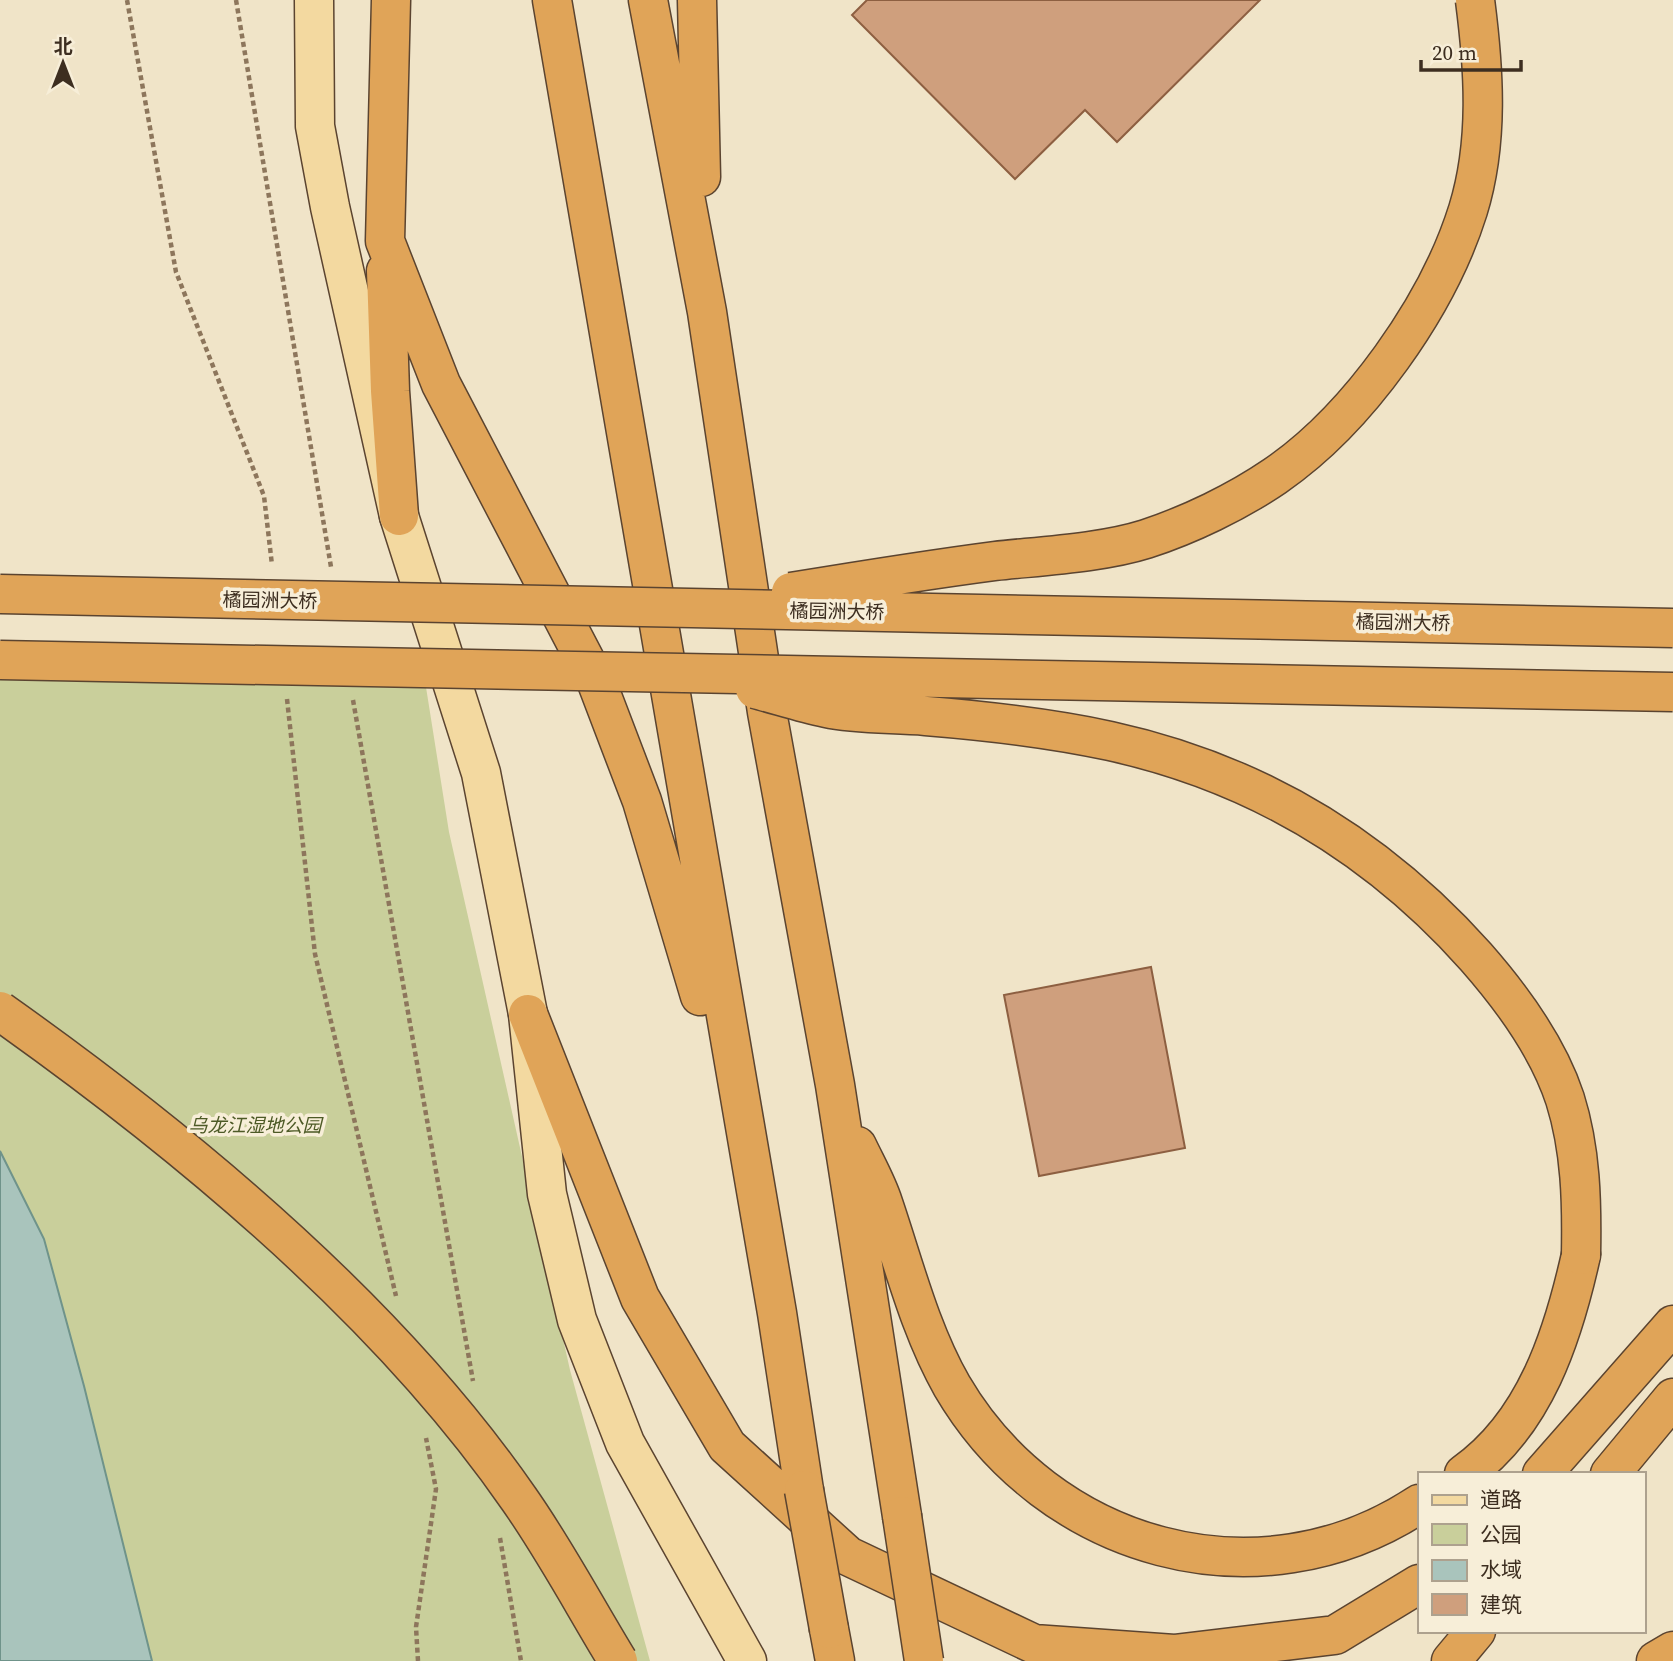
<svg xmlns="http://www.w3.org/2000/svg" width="1673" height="1661" font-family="'Source Serif 4','Noto Sans SC',serif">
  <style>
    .green { fill: #c9cf9b }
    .water { fill: #a9c4bc; stroke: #6f938a; stroke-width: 2 }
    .building { fill: #cf9f7d; stroke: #8d5f41; stroke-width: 2 }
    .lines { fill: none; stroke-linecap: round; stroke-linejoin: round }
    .major-casing { stroke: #5b4430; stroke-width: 41 }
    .highway-casing { stroke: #5b4430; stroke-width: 41 }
    .path { stroke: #8d765c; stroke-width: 4.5; stroke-dasharray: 5 3.5; stroke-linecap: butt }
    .major { stroke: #f3d9a0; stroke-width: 38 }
    .highway { stroke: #e0a458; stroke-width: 38 }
    .highway-bridge-casing { stroke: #5b4430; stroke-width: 41; stroke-linecap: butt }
    .highway-bridge { stroke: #e0a458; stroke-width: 38 }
    .labels { text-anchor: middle; stroke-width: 7; stroke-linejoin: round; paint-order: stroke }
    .street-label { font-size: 19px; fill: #3d2e20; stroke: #f7eed8 }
    .park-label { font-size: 19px; font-style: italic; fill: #4d5a26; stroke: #f7eed8 }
  </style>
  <rect width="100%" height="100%" fill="#f0e4c8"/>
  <path class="green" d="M0,655L422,662L449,832L570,1370L650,1661H119L0,1191Z"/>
  <path class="water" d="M0,1151L44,1239L84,1386L152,1661H0Z"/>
  <path class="building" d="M867,0H1260L1117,142L1085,110L1015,179L852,15Z
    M1151,967L1185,1148L1039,1176L1004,995Z"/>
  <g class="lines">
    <g class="major-casing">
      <path id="major" d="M314,0L315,126L330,207L399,516L481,773L528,1014L547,1194L577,1320L625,1443L747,1661"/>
    </g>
    <g class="highway-casing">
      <path id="highway" d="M391,0L385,241L441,384L597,683L642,801L700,996
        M552,0L777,1313L804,1490
        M648,0L707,312L767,712L835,1085L902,1516
        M697,0L701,177
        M386,271L390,391L399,516
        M528,1014L640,1298L727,1446L848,1556L1034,1644L1174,1654L1335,1635L1419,1584
        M857,1146C866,1165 877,1184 883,1203C904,1265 920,1330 952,1386C1048,1550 1258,1610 1419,1504
        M1464,1474C1535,1424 1563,1336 1581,1255
        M1542,1474L1673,1325
        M1610,1474L1673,1398
        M829,1629L835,1661
        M1451,1661L1476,1631
        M1656,1661L1673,1651"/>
    </g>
    <path class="path" d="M127,0L176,272L264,496L272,565
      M236,0L331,567
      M287,699L315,954L396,1296
      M353,700L473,1381
      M500,1538L521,1661
      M418,1661L416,1627L436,1489L426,1438"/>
    <use href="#major" class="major"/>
    <use href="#highway" class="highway"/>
    <g class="highway-bridge-casing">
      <path id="highway-bridge" d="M791,592C858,581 926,570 995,561C1041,556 1102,553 1146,539C1189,525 1237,502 1275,476C1358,419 1438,306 1468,210C1489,142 1484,69 1475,0
        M0,594L1673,628
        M0,660L1673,692
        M755,689C778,695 802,703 826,708C858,715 893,713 926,716C988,721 1050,728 1110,741C1256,773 1377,846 1476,957C1512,998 1548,1047 1565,1099C1581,1150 1582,1202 1581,1255
        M0,1011C185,1142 389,1311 519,1499C555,1550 585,1607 618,1661
        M804,1490L829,1629
        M902,1516L924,1661"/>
    </g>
    <use href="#highway-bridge" class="highway-bridge"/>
  </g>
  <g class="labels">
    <g class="street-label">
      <text transform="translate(270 600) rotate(1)" y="7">橘园洲大桥</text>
      <text transform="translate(837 611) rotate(1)" y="7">橘园洲大桥</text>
      <text transform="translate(1403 622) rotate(1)" y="7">橘园洲大桥</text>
    </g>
    <g class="park-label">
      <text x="255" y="1132">乌龙江湿地公园</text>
    </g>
  </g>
  <rect x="1418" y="1472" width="228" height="161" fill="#f7eed8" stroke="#ada18e" stroke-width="2"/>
  <rect x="1432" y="1495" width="35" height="10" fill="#f3d9a0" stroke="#ada18e" stroke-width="2"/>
  <text x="1480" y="1507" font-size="21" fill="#3d2e20">道路</text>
  <rect x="1432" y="1524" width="35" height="21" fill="#c9cf9b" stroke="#ada18e" stroke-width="2"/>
  <text x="1480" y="1542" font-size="21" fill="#3d2e20">公园</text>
  <rect x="1432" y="1560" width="35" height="21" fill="#a9c4bc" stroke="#ada18e" stroke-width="2"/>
  <text x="1480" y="1577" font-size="21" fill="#3d2e20">水域</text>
  <rect x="1432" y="1594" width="35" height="21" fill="#cf9f7d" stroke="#ada18e" stroke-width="2"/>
  <text x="1480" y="1612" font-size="21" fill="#3d2e20">建筑</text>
  <g transform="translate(63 63)" stroke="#f7eed8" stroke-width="5" paint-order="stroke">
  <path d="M0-5L12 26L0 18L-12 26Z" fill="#3d2e20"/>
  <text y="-10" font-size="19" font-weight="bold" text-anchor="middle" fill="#3d2e20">北</text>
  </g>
  <path d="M1421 60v10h100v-10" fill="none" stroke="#3d2e20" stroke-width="3.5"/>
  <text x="1432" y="60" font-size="21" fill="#3d2e20" stroke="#f7eed8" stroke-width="5" paint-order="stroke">20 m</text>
</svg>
